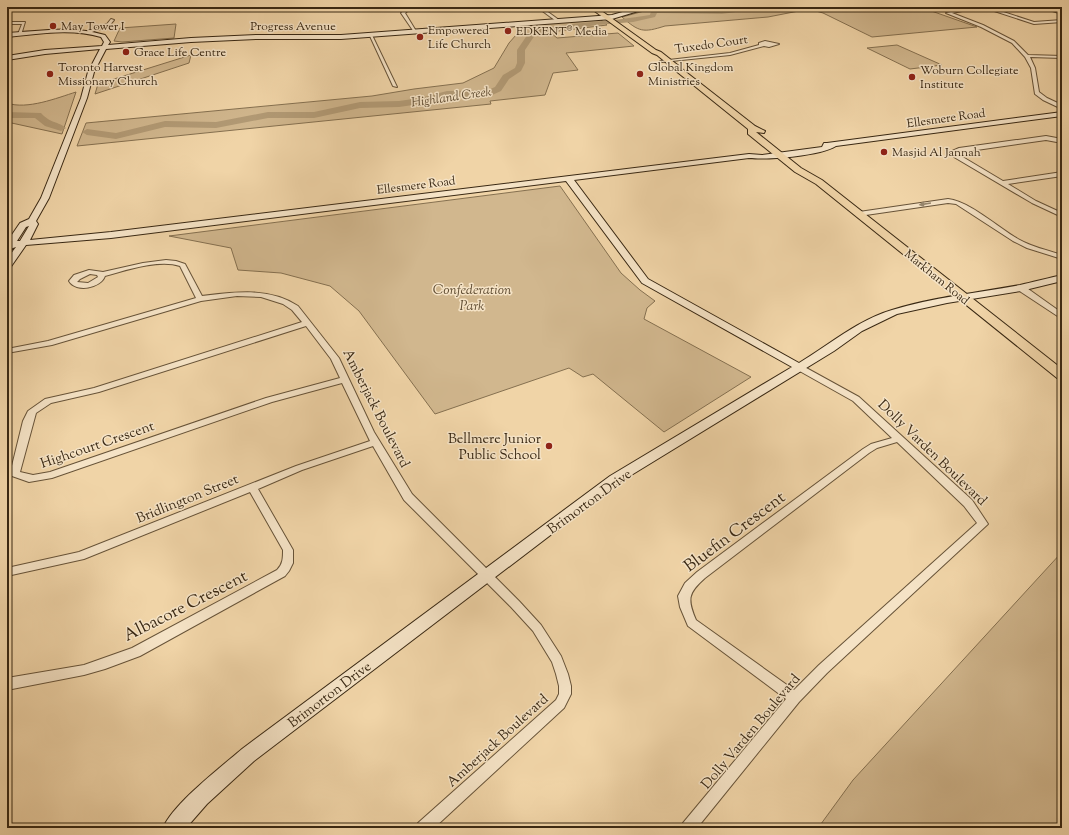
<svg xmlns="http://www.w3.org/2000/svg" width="1069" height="835" font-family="'Sorts Mill Goudy',serif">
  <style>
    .green { fill: #d1b78e; stroke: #857050 }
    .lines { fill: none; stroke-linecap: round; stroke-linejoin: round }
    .river { fill: #b29a75; fill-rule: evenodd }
    .street-casing { stroke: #675338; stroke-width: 2 }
    .secondary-casing { stroke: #392813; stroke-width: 2 }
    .primary-casing { stroke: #392813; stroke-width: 2 }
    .highway-casing { stroke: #392813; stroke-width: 2 }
    .street { fill: #f5e3c6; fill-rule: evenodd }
    .secondary { fill: #f5e3c6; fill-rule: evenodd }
    .primary { fill: #f0d4a7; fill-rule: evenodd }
    .highway { fill: #f0d4a7; fill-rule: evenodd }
    .oneway { fill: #97866c }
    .poi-dot { fill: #8f2418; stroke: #f5e3c6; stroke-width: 1.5 }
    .labels { text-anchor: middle; stroke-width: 3; stroke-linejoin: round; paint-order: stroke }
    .far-poi-label { font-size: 12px; fill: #392813; stroke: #f5e3c6; text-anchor: start }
    .far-street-label { font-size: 12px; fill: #392813; stroke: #f5e3c6 }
    .far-water-label { font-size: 13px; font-style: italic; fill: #5d4a30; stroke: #f5e3c6 }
    .park-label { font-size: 14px; font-style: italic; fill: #5f4c32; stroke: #f5e3c6 }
    .street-label { font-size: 14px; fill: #392813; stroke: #f5e3c6 }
    .poi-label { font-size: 14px; fill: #392813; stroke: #f5e3c6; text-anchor: end }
    .near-street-label { font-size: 17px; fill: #392813; stroke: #f5e3c6 }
  </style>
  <rect width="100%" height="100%" fill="#f0d4a7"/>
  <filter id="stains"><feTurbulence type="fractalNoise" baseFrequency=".005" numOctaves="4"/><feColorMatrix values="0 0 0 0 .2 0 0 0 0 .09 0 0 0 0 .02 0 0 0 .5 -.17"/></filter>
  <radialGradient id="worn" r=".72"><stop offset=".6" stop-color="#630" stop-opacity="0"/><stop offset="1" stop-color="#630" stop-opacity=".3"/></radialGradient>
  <path class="green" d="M659,7H920L977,27L872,37L823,13L809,9L768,17L665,26C643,33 639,32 622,17Z
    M600,19L607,25L550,32L557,38L618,33L634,46L566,53L578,70L553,73L545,95L490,101L491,104L77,146L86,123L372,96L414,89L463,83L494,68L509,43L516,35L532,25Z
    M176,24L174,38L122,42L114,41L120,28Z
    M897,45L942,65L910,69L867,48Z
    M191,55L189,63L95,94L98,84Z
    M76,92L62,134L7,122V103C27,110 57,98 76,92Z
    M560,186L621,273L640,290L655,301L647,308L644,319L751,377L664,432L593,374L583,377L569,368L435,414L359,311L330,286L281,273L238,270L231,248L169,236Z
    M1062,552V828H818L853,780Z"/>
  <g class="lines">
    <path class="river" d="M742,7H758L755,9L722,14L657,13L655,17L633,22L596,25L535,35L525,50V63L521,71L509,79L501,91L490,96L447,97L420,104L399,107L360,108L314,118H268L216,128L165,127L116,139L87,135L82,132L87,129L116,133L165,121L216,122L268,112H314L360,102L399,101L420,98L447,91L488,90L495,87L503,75L515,68L517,63V50L530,31C570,22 610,22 650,15L651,11L657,9L722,10Z
      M7,112L41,113C51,124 58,121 66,128L61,131L45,126L35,118H7Z"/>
    <g class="street-casing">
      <path id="street" d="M409,7H413L405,13L416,31L414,32L401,13Z
        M537,7H541L559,20L556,21Z
        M974,7H982L952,13L983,25L1014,41L1028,55L1062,56V58L1030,57L1035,68L1039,92L1047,98L1062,105V109L1043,100L1035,94L1031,68L1025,57L1012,43L981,27L946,13Z
        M982,7H988L1034,22L1062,20V22L1034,24Z
        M1040,7H1046L1062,12V14Z
        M111,19L114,20L109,26L89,33L86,32L107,24Z
        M7,22H25L21,35L18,34L22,24H7Z
        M369,34L372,35L397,87L393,86Z
        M765,41L779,44L769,47L764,46L730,55L662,62L660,61L730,53L759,45V43Z
        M1046,136L1062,139V143L1046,140L956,153L1003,181L1062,172V176L1008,184L1036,201L1062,213V217L1032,203L954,157L950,152L959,148Z
        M948,199C971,202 997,227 1018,239C1032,247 1047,250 1062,255V259L1027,248L1013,241L956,204L948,203L859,216L856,214L859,212Z
        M166,260L176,261L185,264L202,296C235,292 269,287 298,306L339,358L374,432L412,494L519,601L541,625L561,656L568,674L571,686V694L564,708L434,828H416L418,823L556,700L559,694V686L556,674L552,662L533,631L511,607L404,500L373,446L302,470L258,489L293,550V563L289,571L285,576L140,656L105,669L84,675L7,690V678L84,665L132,648L277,570C283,564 283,558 283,550L250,492L84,559L7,576V568L79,552L296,466L370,441L342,383L272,402L52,478L29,482L12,476L10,474L23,421L28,411L45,399L94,388L302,322L292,310L283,304L261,297L237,296L201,301L52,345L7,353V349L48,341L196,298L180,266C159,259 126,270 105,276C101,288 76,293 69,281L74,275L89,270L103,272L143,263ZM90,274L97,275L98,277L88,283L77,282L80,279ZM306,326L331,359L340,378L266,398L50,472L33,475L20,472L36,413L51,403L99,392Z
        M1018,286H1024L1062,313V319L1018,290Z
        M799,364L859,397L972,500L988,524L827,673L799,702L697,828H681L683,823L786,699L688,626L680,607L678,596L685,583L697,572L863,449L871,444L892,438L853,401L796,369L795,367L796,365ZM897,442L964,506L977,523L819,665L794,690L696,620C687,599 688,593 705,578L869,453L877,448Z"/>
    </g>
    <g class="secondary-casing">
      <path id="secondary" d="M640,7H644L645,9L612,19L341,39H256L191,42L106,49L94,72L87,98L49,198L36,221L38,224L30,240L111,232L749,154L762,155L822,147L824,143H827L1062,112V116L836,146C820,156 769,160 749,158L574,180L648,279L799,363C829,345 858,320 892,310C933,297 978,293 1020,285C1034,282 1048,278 1062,275V281L1021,291L947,303L897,314L862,331L834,351L620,482L254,761L207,804L186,828H163C173,804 221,767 242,749L610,476L792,367L642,283L566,181L111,238L26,245L10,268L7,269V259L16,247L7,250V242L20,223L29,219L41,198L81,98L88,72L100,49L45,54L7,60V56L45,50L102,46L104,42L101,37C70,28 39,34 7,37V33C40,31 72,25 105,35L110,42L108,45L191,38L256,35H341L612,15ZM29,226L20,241H17L26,227Z"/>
    </g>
    <g class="primary-casing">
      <path id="primary" d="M589,7H596L656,50L661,52L680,67L682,69L755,126L765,131L764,133L756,132L801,168L822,180L1062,369V379L1057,378L816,184L795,172L748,134V129L676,71L674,69L657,55L652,53Z"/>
    </g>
    <g class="highway-casing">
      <path id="highway" d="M7,7H12L7,9Z"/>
    </g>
    <use href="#street" class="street"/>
    <use href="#secondary" class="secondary"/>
    <use href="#primary" class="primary"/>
    <use href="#highway" class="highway"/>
  </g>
  <defs><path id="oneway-solid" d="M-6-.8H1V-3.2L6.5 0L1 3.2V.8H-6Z"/></defs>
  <use class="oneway" href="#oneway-solid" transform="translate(925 204) rotate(171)"/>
  <g class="poi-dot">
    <circle cx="53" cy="26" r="4"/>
    <circle cx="508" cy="31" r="4"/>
    <circle cx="420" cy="37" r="4"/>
    <circle cx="126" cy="52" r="4"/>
    <circle cx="50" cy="74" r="4"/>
    <circle cx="640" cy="74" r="4"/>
    <circle cx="912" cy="77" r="4"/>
    <circle cx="884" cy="152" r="4"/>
    <circle cx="549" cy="446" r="4"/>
  </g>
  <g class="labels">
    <g class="far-poi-label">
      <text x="61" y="30">May Tower I</text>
      <text x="428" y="34">Empowered<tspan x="428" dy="14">Life Church</tspan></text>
      <text x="516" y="35">EDKENT® Media</text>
      <text x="134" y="56">Grace Life Centre</text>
      <text x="58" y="71">Toronto Harvest<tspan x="58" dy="14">Missionary Church</tspan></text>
      <text x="648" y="71">Global Kingdom<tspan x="648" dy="14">Ministries</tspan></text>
      <text x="920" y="74">Woburn Collegiate<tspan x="920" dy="14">Institute</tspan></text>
      <text x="892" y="156">Masjid Al Jannah</text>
    </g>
    <g class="far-street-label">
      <text x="293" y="30">Progress Avenue</text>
      <text transform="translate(711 44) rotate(-8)" y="4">Tuxedo Court</text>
      <text transform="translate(946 118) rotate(-8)" y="4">Ellesmere Road</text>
      <text transform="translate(416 185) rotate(-7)" y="4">Ellesmere Road</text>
      <text transform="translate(937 277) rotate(39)" y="4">Markham Road</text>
    </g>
    <g class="far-water-label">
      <text transform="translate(451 96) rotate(-8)" y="5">Highland Creek</text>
    </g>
    <g class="park-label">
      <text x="472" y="294">Confederation<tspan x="472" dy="16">Park</tspan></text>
    </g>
    <g class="street-label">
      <text transform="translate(377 408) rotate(63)" y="5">Amberjack Boulevard</text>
      <text transform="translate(97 444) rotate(-19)" y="5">Highcourt Crescent</text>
      <text transform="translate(933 452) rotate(44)" y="5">Dolly Varden Boulevard</text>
      <text transform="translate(187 498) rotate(-22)" y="5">Bridlington Street</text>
      <text transform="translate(589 501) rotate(-36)" y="5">Brimorton Drive</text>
      <text transform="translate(329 694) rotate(-37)" y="5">Brimorton Drive</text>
      <text transform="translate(750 731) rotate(-50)" y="5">Dolly Varden Boulevard</text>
      <text transform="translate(497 740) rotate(-42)" y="5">Amberjack Boulevard</text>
    </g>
    <g class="poi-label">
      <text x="541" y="443">Bellmere Junior<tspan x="541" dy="16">Public School</tspan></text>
    </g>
    <g class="near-street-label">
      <text transform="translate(734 531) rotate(-37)" y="6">Bluefin Crescent</text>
      <text transform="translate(185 605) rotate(-27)" y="6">Albacore Crescent</text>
    </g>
  </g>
  <rect width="1069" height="835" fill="none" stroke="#f0d4a7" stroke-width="24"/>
  <rect x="8" y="8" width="1053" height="819" fill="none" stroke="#392813" stroke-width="2"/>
  <rect x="12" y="12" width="1045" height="811" fill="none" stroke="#392813"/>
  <rect width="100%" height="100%" filter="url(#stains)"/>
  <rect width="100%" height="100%" fill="url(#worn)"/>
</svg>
